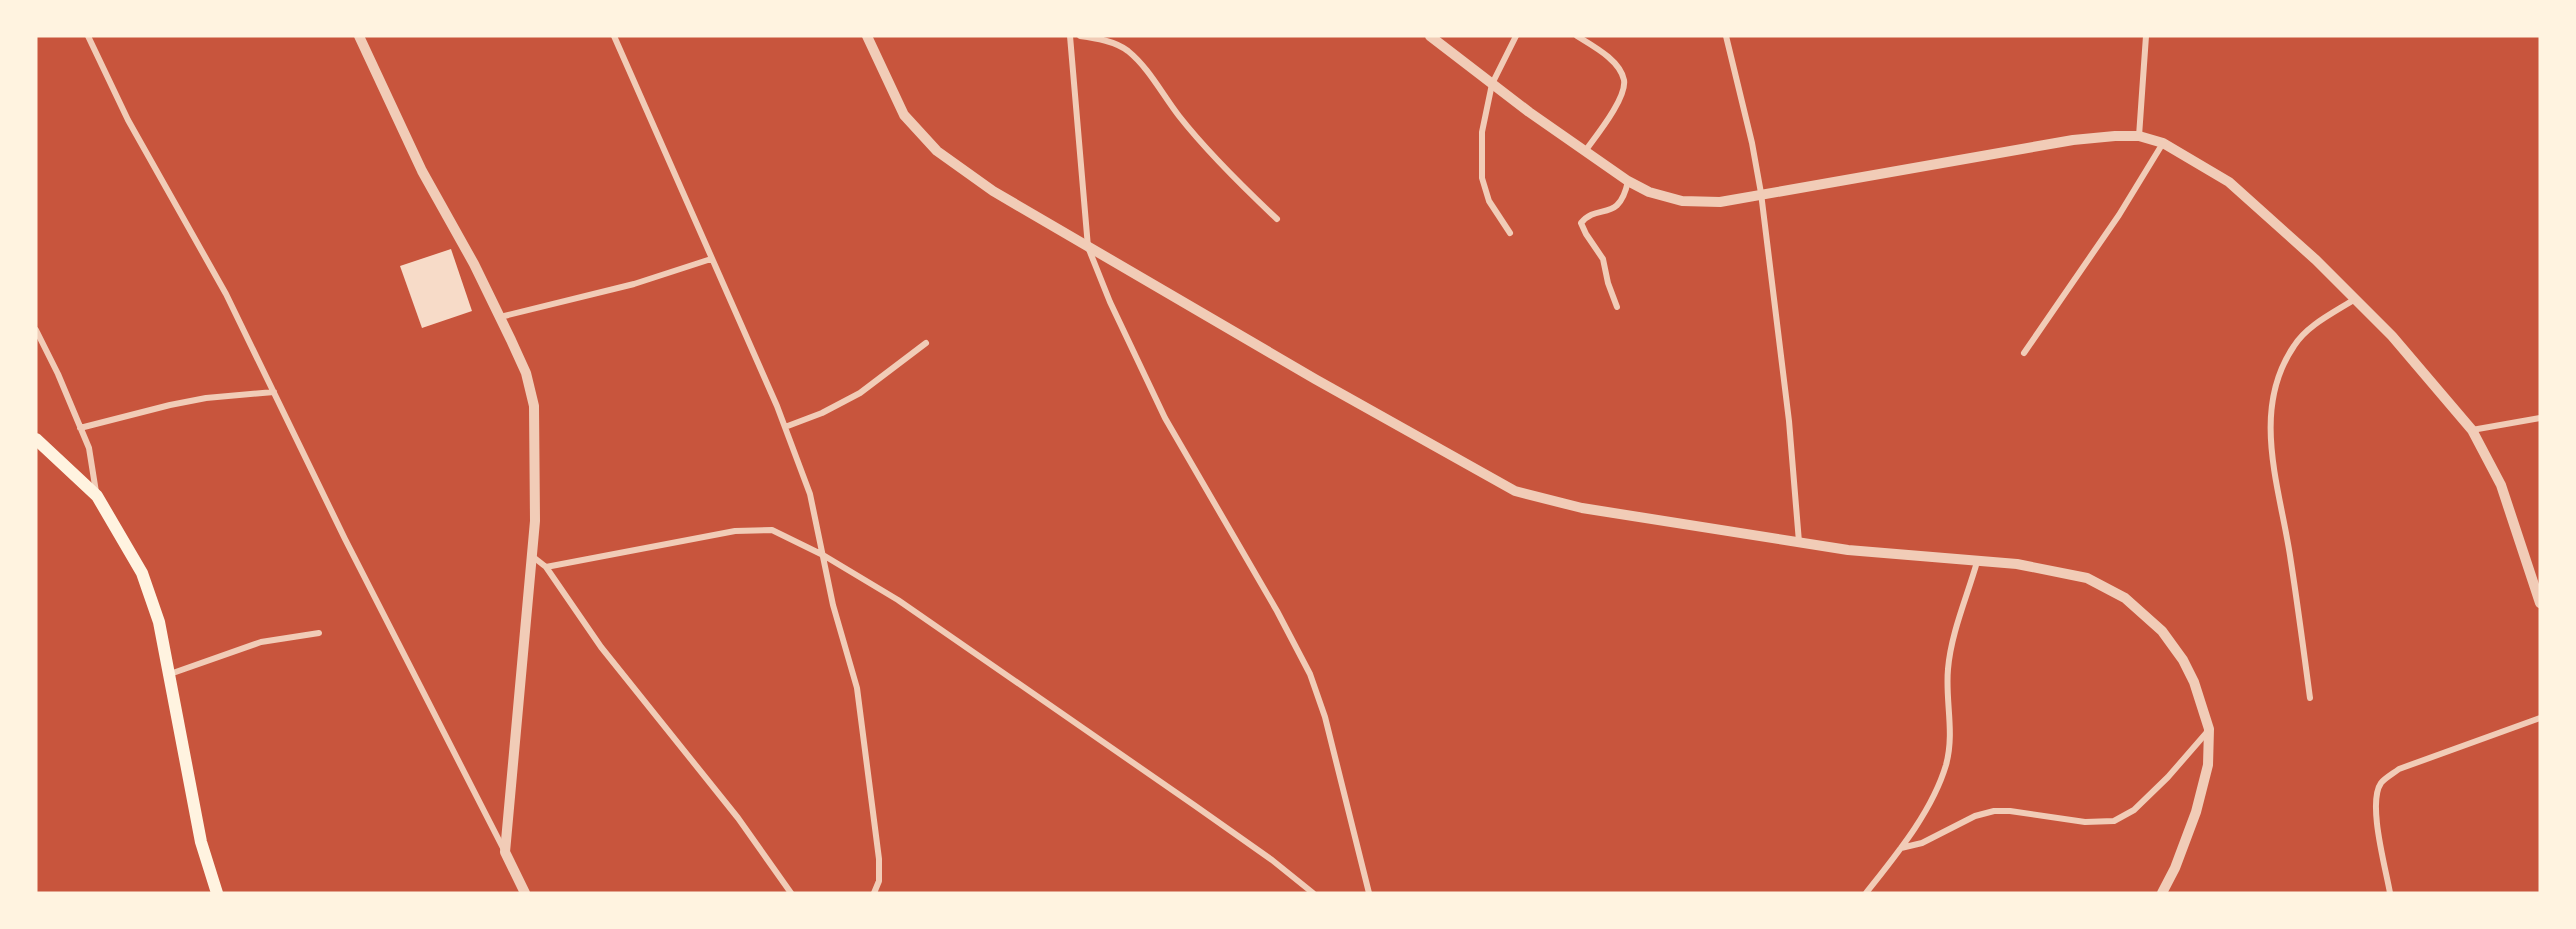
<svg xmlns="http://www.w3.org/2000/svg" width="2576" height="929" font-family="'Fira Sans',sans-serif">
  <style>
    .building { fill: #f7dbc8 }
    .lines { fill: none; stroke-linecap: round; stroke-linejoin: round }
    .minor { stroke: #f1ccb7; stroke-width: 6 }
    .tertiary { stroke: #f1ccb7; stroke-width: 10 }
    .secondary { stroke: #fff3e0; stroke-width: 12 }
  </style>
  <rect width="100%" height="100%" fill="#c8553d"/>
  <path class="building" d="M451,249L472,311L422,328L400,266Z"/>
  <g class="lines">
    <path class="minor" d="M88,36L128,120L226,294L345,539L504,850
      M614,36L777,406L810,494L833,605L857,688L879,859V881L874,893
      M1070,36L1088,247L1110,302L1165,418L1277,611L1310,674L1325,717L1369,893
      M1080,36C1095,38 1115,41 1128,51C1149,68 1162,94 1179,116C1208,153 1243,187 1277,219
      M1577,36C1593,46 1620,60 1624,80C1627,98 1596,136 1586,150
      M1726,36L1752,143L1761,193L1789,421L1799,542
      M2139,136L2146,36
      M1510,233L1489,201L1482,178V132L1492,84L1516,36
      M1617,307L1608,283L1603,259L1586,234L1581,223C1598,202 1619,224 1628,181
      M500,317L634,284L711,259
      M36,330L58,374L89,448L96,492
      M2024,353L2119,215L2163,143
      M785,427L822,413L860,393L926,343
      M80,428L170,405L206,398L274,392
      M2472,430L2540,418
      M532,556L546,567L601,647L738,818L791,893
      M546,567L735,531L772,530L823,555L898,600L1194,805L1272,860L1313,893
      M170,674L261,642L319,633
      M2310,698C2304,653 2298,607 2291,562C2281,490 2249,412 2294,346C2307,325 2335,312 2355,299
      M1901,848L1922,843L1975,816L1994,811H2010L2085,822L2114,821L2134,810L2168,777L2208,731
      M1866,893C1896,855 1932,812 1946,765C1955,732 1945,701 1948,669C1951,633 1967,597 1977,562
      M2390,893C2386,869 2367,803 2381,783C2385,778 2394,773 2399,769L2540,718"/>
    <path class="tertiary" d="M359,36L422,171L474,264L511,340L526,373L534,406L535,521L505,852L525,893
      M867,36L904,115L937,151L993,191L1315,379L1515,491L1582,508L1848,550L2017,564L2087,578L2125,598L2162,631L2183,660L2194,682L2209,729L2208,765L2196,812L2175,868L2162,893
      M1430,36L1529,112L1628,181L1649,192L1682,201L1720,202L2073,140L2115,136H2139L2163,143L2229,182L2316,260L2392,336L2472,430L2501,485L2540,603"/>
    <path class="secondary" d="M36,439L97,496L142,573L159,622L201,842L217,893"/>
  </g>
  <rect width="2576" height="929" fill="none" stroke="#fff3e0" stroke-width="75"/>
</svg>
